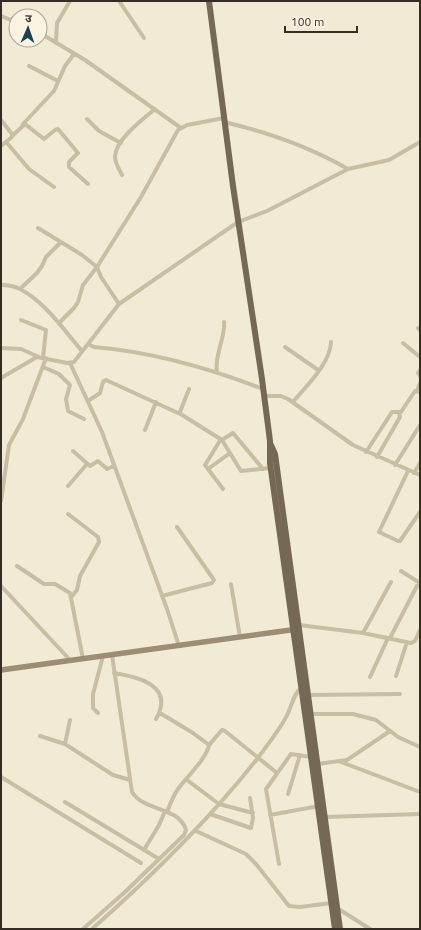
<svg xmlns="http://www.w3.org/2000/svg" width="421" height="930" font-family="Ubuntu,'Noto Sans Devanagari',sans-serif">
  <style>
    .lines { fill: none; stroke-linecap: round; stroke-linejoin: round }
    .street { stroke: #c8bea2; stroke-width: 4 }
    .secondary { stroke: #9c8d74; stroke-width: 5.5 }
    .primary { stroke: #756955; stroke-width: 6 }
  </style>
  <rect width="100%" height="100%" fill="#f1ebd6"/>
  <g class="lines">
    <path class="street" d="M119,1L144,38
      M1,16L16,22
      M40,33L85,60L181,128
      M56,43L57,23L70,1
      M29,66L58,81
      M87,119L99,131L121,143
      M1,120L12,134V137L1,146
      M224,122C267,132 310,147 348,169
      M23,124L54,91L65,66L74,54
      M12,136L25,124L44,139L55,130L58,129L78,153L69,162V167L88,184
      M7,143L29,169L54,187
      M122,175C119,169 115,163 115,157C115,140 143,119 155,109
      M38,228L82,255L97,267L83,285L78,302L74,308L59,323
      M1,285C7,285 14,286 20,289C45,302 64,330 82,351
      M20,289L37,273L42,266L46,257L61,242
      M119,304L101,277L97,267L141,197L178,130L187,125L224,118
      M21,320L46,330L43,358
      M418,328L420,330
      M403,343L420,357
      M88,344L94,347C153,352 209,368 263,389
      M285,347L318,370
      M1,348L21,349L39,357
      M70,363L102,432L167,609L179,646
      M43,367L59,374L70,385L66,399L68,411L84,419
      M420,370L418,373L420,376
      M217,372C214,355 226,336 224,322
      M1,378L37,357L67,363L74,362L119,304L238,222L267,211L348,169L389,160L420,142
      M417,391L420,383
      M264,396H281L288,399L353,445L420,475
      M88,401L100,393L103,382L106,380L178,413L180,412L189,389
      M293,402C307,385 330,364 331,342
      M179,413L222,440L241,471L270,468
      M145,430L156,402
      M221,439L205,465L223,489
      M222,440L233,433L263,469
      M73,451L90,466L98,461L107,469L114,466
      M366,452L392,412H401L415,391L420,392
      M377,457L400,417L399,413
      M395,465L420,425
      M208,469L230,453
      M408,471L379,532L398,541H400L420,512
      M414,473L420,463
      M68,486L87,464
      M1,501L9,445L23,419L46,358
      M68,514L98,537L99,542L80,576L77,590L72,596
      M17,566L44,584H55L70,593L83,659
      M401,571L420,583
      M231,584L240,637
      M1,586L71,661
      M162,596L212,583L214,580L177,527
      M299,625L363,633L411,643L415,641L420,630
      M363,633L391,582
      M390,638L419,582
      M114,673C139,677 175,686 156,719
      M396,676L407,642
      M370,677L388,638
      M308,695L400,694
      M98,713L93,708V694L103,656
      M160,713L193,733L209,745C207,758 186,778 178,789C173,796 170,804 167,812
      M311,714H353L376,720L398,737L420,747
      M40,736L65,744L113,775L130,780
      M65,744L70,720
      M209,745L222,730L225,731L277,773
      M341,762L420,792
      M317,764L347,760L390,731
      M1,777L141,863
      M187,780L219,804L253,813
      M288,794L300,755
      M65,802L159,859
      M210,814L251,828L253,818L250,798
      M270,815L319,806
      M325,817L420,814
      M196,831L246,854L256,864L289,906L300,907L331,903
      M144,850L159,825L165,811
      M279,864L266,789L291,754L311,757
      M337,908L370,929
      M83,929L125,892L184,835L186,830C179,806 144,812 132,792L112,655
      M92,929C151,877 208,821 257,759C267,746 277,733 285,719C292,708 292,695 302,687"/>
    <path class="secondary" d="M1,670L298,629"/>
    <path class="primary" d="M209,1L233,186L262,379L270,441V463L335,929
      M270,443L275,454L340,929"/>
  </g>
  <rect width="421" height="930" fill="none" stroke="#332d25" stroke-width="4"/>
  <g transform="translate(28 28) rotate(2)"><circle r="19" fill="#f9f4e2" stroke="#aaa496"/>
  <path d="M0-3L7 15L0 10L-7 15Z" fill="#1a4154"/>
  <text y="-6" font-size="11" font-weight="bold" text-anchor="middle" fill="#332d25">उ</text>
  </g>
  <path d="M285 26v6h72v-6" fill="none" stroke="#332d25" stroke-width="2"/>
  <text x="291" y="26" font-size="12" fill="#332d25" stroke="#f9f4e2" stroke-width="3" paint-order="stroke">100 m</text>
</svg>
